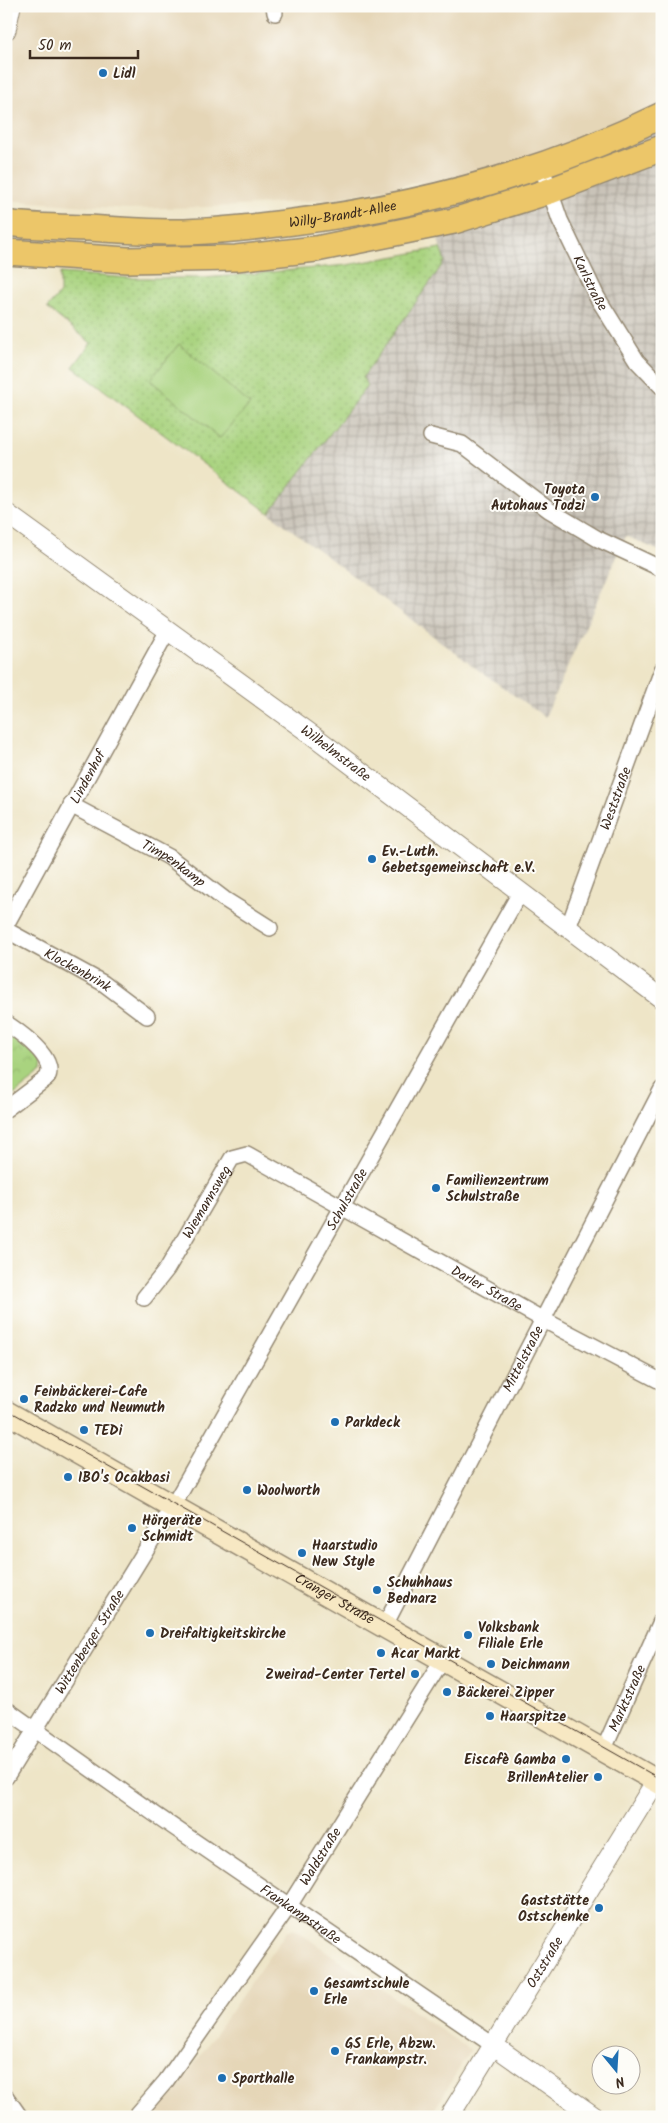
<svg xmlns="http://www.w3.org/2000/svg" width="668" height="2123" font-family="Kalam,sans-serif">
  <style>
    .built { fill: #e5d6b7 }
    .industrial { fill: url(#industrial-grid) }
    .grass { fill: url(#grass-dots); stroke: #727e4e }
    .park { fill: url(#park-crowns); stroke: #727e4e }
    .pitch { fill: #a9d37f; stroke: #727e4e }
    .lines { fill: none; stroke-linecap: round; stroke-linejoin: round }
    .minor-casing { stroke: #948872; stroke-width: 18 }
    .tertiary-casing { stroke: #948872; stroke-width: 21 }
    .secondary-casing { stroke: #948872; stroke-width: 25 }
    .primary-casing { stroke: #948872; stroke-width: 28 }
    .minor { stroke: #fff; stroke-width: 15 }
    .tertiary { stroke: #fff; stroke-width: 19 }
    .secondary { stroke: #f7e8c3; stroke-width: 22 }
    .primary { stroke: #ecc669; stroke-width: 25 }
    .tram { stroke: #3b2a1e; stroke-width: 1 }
    .poi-dot { fill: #1f6fb2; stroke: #fdfcf7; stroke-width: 2 }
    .labels { text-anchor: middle; stroke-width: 4; stroke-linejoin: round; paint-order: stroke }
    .poi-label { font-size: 14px; font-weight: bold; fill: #3b2a1e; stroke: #fdfcf7; text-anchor: start }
    .street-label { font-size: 14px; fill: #3b2a1e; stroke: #fdfcf7 }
  </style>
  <defs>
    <pattern id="industrial-grid" width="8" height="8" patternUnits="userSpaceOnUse" patternTransform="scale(1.25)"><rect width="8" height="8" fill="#c9c3b8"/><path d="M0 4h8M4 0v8" fill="none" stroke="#a49f95"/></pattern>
    <pattern id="grass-dots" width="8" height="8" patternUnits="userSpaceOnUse" patternTransform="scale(1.25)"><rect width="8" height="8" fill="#a9d37f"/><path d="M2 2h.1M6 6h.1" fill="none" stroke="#92b56d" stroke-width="1.8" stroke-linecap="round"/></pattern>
    <pattern id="park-crowns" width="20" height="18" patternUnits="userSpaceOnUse" patternTransform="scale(1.25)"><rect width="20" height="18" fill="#a9d37f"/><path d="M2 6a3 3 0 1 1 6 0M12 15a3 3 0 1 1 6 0" fill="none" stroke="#92b56d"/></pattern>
  </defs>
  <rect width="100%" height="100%" fill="#fdfcf7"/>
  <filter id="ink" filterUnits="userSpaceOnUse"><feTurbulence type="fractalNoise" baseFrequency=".02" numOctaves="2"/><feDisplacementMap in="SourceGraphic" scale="10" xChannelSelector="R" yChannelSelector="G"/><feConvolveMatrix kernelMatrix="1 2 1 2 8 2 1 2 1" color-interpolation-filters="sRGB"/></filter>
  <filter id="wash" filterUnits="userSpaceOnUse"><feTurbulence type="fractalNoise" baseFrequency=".0096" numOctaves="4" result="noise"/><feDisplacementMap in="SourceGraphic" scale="20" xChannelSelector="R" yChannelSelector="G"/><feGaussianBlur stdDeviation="1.12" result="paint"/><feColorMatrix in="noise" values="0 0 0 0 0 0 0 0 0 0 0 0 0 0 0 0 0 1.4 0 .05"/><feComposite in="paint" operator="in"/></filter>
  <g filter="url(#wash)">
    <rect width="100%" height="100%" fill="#eee5c7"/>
    <path class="built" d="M6,6H662V120L427,206L420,182L332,199L239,206L128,209L6,200Z
      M294,1929L470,2050L430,2117H149L191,2069L286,1932Z"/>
    <path class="industrial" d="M662,120V552L626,536L545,717L481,672L269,513L367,386L363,377L445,261L427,206Z"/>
    <path class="grass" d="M440,248L445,261L363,377L367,386L269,513L73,367L91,343L47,308L60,293V273L130,278H205L347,265Z"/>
    <path class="park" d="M6,1030L43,1063L42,1073L6,1101Z"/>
    <path class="pitch" d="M179,344L250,404L220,438L150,380Z"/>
  </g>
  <g filter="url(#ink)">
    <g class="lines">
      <g class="minor-casing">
        <g id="minor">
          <path d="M274,6L275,13"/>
          <path id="s1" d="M541,165L560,220L597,297L637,361L662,387"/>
          <path d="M431,436L462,444L549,510L598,539L662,569"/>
          <path id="s2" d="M71,805L169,857L224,899L270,928"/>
          <path id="s3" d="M6,925L168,630"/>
          <path id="s4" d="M568,928L662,670"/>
          <path id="s5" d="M6,930L103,983L147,1016"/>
          <path d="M6,1023C21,1033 58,1059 47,1078L6,1109"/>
          <path id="s6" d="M144,1298L167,1269L232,1158L247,1154L542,1319L662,1382"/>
          <path id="s7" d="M384,1627L662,1089"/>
          <path id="s8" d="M6,1709L156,1815L493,2045"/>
          <path id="s9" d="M603,1751L662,1619"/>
          <path id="s10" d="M6,1777L174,1504L521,891"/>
          <path d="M6,2097L20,2117"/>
          <path id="s11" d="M135,2117L166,2081L289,1906L442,1661"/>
        </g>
      </g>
      <g class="tertiary-casing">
        <g id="tertiary">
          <path d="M6,30L11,6"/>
          <path id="s12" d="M6,513L315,737L662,999"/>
          <path d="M493,2045L595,2117"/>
          <path id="s13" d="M449,2117L656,1781"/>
        </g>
      </g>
      <g class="secondary-casing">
        <g id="secondary">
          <path id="s14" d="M6,1412L662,1784"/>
        </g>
      </g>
      <g class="primary-casing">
        <g id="primary">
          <path id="s15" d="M6,223C34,227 62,227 89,228C118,230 147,232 176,232C215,232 255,227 293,222C420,206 547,172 662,115"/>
          <path d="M6,252L128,260L236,258L316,249L454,221L550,191L662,148"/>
        </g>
      </g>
      <use href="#minor" class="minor"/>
      <use href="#tertiary" class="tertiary"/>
      <use href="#secondary" class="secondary"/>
      <use href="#primary" class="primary"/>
      <path class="tram" d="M6,1409L662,1780"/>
    </g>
  </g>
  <g class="poi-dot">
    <circle cx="103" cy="73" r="5"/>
    <circle cx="595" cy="497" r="5"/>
    <circle cx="372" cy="859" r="5"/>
    <circle cx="436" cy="1188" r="5"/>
    <circle cx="24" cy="1399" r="5"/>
    <circle cx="335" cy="1422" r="5"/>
    <circle cx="84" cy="1430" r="5"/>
    <circle cx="68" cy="1477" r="5"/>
    <circle cx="247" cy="1490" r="5"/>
    <circle cx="132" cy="1528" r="5"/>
    <circle cx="302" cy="1553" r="5"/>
    <circle cx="377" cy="1590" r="5"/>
    <circle cx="150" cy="1633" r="5"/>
    <circle cx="468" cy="1635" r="5"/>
    <circle cx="381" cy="1653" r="5"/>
    <circle cx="491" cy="1664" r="5"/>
    <circle cx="415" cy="1674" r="5"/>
    <circle cx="447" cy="1692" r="5"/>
    <circle cx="490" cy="1716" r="5"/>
    <circle cx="566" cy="1759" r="5"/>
    <circle cx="598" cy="1777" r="5"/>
    <circle cx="599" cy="1908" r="5"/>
    <circle cx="314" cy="1991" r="5"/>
    <circle cx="335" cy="2051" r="5"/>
    <circle cx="222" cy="2078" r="5"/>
  </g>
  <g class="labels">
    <g class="poi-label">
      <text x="113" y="78">Lidl</text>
      <text x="585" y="494" text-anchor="end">Toyota<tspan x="585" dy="16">Autohaus Todzi</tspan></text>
      <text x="382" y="856">Ev.-Luth.<tspan x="382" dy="16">Gebetsgemeinschaft e.V.</tspan></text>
      <text x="446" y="1185">Familienzentrum<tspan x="446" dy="16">Schulstraße</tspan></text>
      <text x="34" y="1396">Feinbäckerei-Cafe<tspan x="34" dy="16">Radzko und Neumuth</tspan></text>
      <text x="345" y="1427">Parkdeck</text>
      <text x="94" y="1435">TEDi</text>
      <text x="78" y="1482">IBO's Ocakbasi</text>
      <text x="257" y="1495">Woolworth</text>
      <text x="142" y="1525">Hörgeräte<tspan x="142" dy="16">Schmidt</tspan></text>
      <text x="312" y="1550">Haarstudio<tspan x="312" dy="16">New Style</tspan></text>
      <text x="387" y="1587">Schuhhaus<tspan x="387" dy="16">Bednarz</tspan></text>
      <text x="478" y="1632">Volksbank<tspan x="478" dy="16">Filiale Erle</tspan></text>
      <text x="160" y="1638">Dreifaltigkeitskirche</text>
      <text x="391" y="1658">Acar Markt</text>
      <text x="501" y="1669">Deichmann</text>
      <text x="405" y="1679" text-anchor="end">Zweirad-Center Tertel</text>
      <text x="457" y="1697">Bäckerei Zipper</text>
      <text x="500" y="1721">Haarspitze</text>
      <text x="556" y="1764" text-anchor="end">Eiscafè Gamba</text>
      <text x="588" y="1782" text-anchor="end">BrillenAtelier</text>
      <text x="589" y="1905" text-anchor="end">Gaststätte<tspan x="589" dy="16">Ostschenke</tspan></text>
      <text x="324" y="1988">Gesamtschule<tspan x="324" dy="16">Erle</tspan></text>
      <text x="345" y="2048">GS Erle, Abzw.<tspan x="345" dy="16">Frankampstr.</tspan></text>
      <text x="232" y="2083">Sporthalle</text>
    </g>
    <g class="street-label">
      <text dy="5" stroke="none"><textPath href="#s15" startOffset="338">Willy-Brandt-Allee</textPath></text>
      <text dy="5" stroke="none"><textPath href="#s1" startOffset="128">Karlstraße</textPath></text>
      <text dy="5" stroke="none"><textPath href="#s12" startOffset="408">Wilhelmstraße</textPath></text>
      <text dy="5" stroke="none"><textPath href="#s3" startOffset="169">Lindenhof</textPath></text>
      <text dy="5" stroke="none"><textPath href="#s4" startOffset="138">Weststraße</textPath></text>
      <text dy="5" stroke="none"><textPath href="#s2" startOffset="118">Timpenkamp</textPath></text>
      <text dy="5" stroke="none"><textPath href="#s5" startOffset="82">Klockenbrink</textPath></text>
      <text dy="5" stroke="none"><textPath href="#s10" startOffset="671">Schulstraße</textPath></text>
      <text dy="5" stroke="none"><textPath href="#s6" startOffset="115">Wiemannsweg</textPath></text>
      <text dy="5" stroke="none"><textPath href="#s6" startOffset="456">Darler Straße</textPath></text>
      <text dy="5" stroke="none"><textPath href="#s7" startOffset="302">Mittelstraße</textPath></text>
      <text dy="5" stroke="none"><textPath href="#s14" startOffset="378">Cranger Straße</textPath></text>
      <text dy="5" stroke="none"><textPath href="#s10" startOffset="159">Wittenberger Straße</textPath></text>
      <text dy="5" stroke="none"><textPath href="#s9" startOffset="58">Marktstraße</textPath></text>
      <text dy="5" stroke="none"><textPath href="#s11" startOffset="320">Waldstraße</textPath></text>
      <text dy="5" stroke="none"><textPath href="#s8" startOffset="359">Frankampstraße</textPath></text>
      <text dy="5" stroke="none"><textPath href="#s13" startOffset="182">Oststraße</textPath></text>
    </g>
  </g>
  <rect width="668" height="2123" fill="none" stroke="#fdfcf7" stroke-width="25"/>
  <g transform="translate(616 2070) rotate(162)"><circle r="24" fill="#fdfcf7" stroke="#afa8a0"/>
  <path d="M0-4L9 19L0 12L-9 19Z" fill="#1f6fb2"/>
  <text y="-8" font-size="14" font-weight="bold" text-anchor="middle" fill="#3b2a1e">N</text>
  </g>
  <path d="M30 50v8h108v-8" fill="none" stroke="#3b2a1e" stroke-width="2.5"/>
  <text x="38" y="50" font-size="15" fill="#3b2a1e" stroke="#fdfcf7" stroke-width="4" paint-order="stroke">50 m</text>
</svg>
